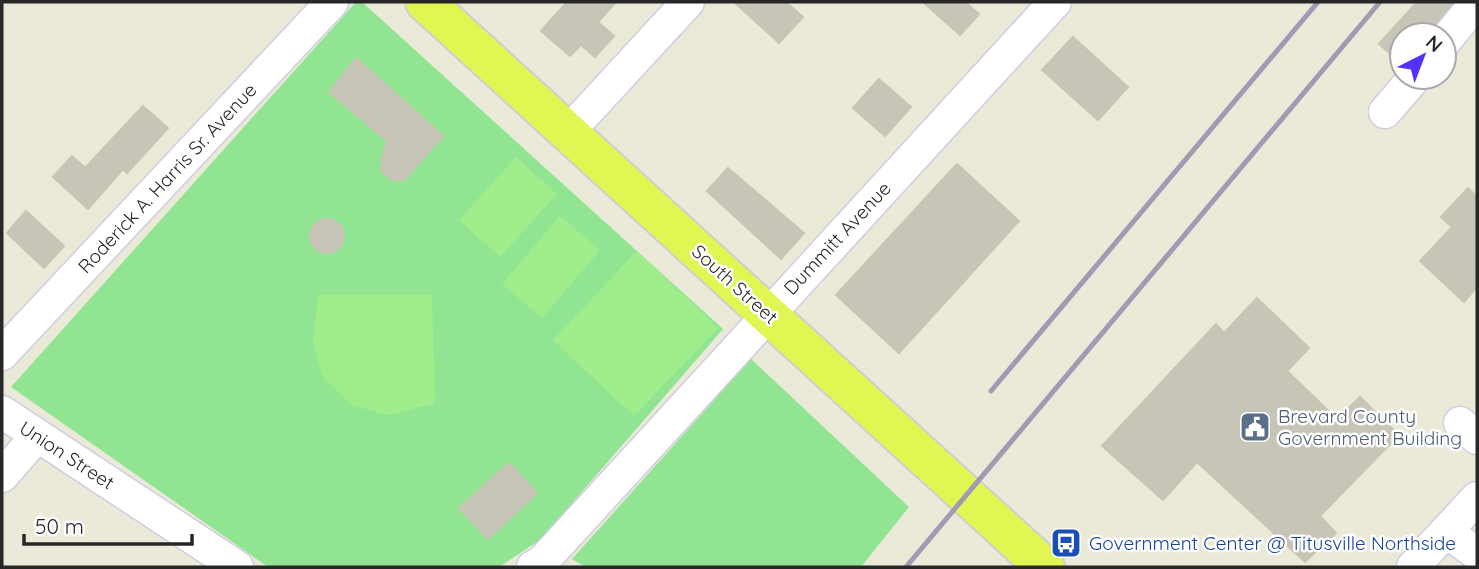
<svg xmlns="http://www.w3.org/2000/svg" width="1479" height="569" font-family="Quicksand,sans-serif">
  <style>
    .green { fill: #91e592 }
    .pitch { fill: #a0ed8c }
    .building { fill: #c6c5b8; stroke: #c6c6b2; stroke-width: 2 }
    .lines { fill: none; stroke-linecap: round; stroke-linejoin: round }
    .minor-casing { stroke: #d0cde1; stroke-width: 35 }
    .major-casing { stroke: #cfcfcf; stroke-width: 42 }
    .minor { stroke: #fff; stroke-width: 32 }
    .major { stroke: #e1f652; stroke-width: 38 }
    .rail { stroke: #a09bb3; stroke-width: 5 }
    .labels { text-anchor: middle; stroke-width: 5; stroke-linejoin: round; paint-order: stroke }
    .street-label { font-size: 19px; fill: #272727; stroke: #fff }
    .service-label { font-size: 19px; fill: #4e5e75; stroke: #fff; text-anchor: start }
    .transit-label { font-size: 19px; fill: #164399; stroke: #fff; text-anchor: start }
  </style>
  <rect width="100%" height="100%" fill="#ebe9d8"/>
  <path class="green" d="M356,2H362L723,329L540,540L499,567H268L11,387Z
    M751,359L909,507L861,567H585L572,559Z"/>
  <path class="pitch" d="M516,157L557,194L500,257L459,220Z
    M560,216L600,250L542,318L502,284Z
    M637,251L718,328L634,416L553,340Z
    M318,295H432L435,403L388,415L351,405L323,377L313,343Z"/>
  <path class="building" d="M567,2H616L598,22L614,36L595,57L581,45L570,56L541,31Z
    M734,2H786L803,17L779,43Z
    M923,2H965L979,14L960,35Z
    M1417,2H1453L1428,35H1402V64L1379,44Z
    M1073,37L1128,87L1098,120L1042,70Z
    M356,58L443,136L404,180H392L381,170L382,157L387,141L329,92Z
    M879,79L911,107L885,136L853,108Z
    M143,106L168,128L127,173L123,169L88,209L53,177L72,156L85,168Z
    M957,164L1019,221L899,353L836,295Z
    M728,168L804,233L781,259L707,191Z
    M1468,188L1477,197V287L1464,302L1420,261L1452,227L1441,217Z
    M26,211L64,246L44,268L7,233Z
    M310 236a17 17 0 1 1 34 0a17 17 0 1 1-34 0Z
    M1257,298L1309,348L1287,371L1337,419L1360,397L1399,435L1320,516L1336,533L1305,562L1197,462L1163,500L1102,446L1216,324L1224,333Z
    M509,463L537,493L488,539L459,508Z"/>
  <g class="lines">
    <g class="minor-casing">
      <path id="minor" d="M1444,42L1477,2
        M1385,112L1415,77
        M569,131L688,2
        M2,354L332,2
        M2,412L237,567
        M1460,423L1477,438
        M2,476L37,436
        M1446,531L1477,554
        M533,567L542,562L1055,2
        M1413,567L1477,498"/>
    </g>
    <g class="major-casing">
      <path id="major" d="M425,2L1045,567"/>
    </g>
    <use href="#minor" class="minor"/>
    <use href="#major" class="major"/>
    <path class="rail" d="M991,391L1318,2
      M906,567L1380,2"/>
  </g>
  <defs>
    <g id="civic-square" transform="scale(1.575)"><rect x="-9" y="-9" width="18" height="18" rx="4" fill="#5c6f8a" stroke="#fff"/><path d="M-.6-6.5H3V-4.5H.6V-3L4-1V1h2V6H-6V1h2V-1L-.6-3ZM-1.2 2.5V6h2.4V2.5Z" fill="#fff"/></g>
    <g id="bus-square" transform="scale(1.575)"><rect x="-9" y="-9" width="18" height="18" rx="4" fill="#1a4fb4" stroke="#fff"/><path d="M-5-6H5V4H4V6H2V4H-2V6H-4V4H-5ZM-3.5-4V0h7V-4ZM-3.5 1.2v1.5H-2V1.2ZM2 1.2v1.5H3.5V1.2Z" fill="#fff"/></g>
  </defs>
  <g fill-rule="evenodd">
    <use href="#civic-square" x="1255" y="427"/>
    <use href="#bus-square" x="1066" y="543"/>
  </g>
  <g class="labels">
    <g class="street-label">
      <text transform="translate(167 178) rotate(-47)" y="7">Roderick A. Harris Sr. Avenue</text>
      <text transform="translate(837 238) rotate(-47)" y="7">Dummitt Avenue</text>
      <text transform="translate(735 284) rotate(42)" y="7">South Street</text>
      <text transform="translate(67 455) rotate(33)" y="7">Union Street</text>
    </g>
    <g class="service-label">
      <text x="1278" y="423">Brevard County<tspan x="1278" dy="22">Government Building</tspan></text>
    </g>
    <g class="transit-label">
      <text x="1089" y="550">Government Center @ Titusville Northside</text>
    </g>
  </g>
  <rect width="1479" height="569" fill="none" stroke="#272727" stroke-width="7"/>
  <g transform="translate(1423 56) rotate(42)"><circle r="33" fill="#ffffff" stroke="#a9a9a9" stroke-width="2"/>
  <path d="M0-5L12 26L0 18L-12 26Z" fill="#5430ff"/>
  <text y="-10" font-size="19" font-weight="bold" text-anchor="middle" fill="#272727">N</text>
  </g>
  <path d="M24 534v10h168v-10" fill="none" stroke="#272727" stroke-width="3.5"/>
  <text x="35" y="534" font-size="21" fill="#272727" stroke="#ffffff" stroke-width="5" paint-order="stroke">50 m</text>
</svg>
